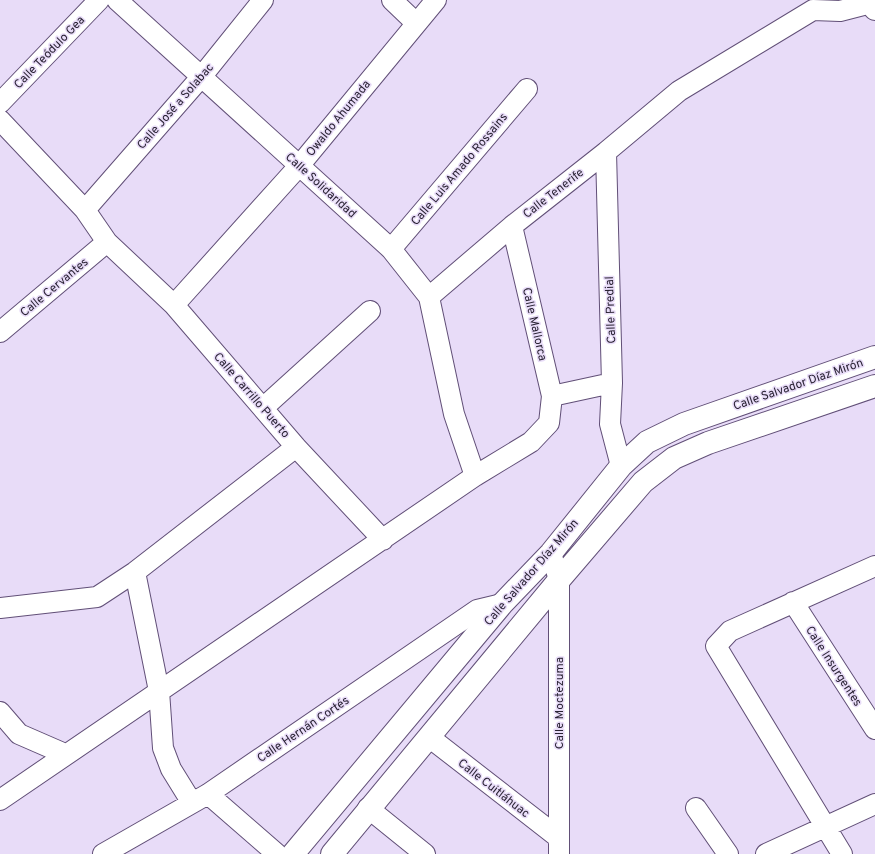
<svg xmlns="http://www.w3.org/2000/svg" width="875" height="854" font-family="Overpass,sans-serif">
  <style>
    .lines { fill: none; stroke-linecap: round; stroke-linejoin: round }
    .street-casing { stroke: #614f77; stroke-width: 22 }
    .secondary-casing { stroke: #614f77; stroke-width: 24 }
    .street { stroke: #fff; stroke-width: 20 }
    .secondary { stroke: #fff; stroke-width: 22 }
    .labels { text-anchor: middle; stroke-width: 3; stroke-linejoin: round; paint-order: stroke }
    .street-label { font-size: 12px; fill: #292233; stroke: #e8dcf8 }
  </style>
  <rect width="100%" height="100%" fill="#e8dcf8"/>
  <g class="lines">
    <g class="street-casing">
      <path id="street" d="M117,0L391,249L429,297L454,414L475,476
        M392,0L416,23
        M0,103L99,0
        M0,120L85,210L107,242L174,305L296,447L383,540
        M606,152L612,383L610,424L621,466
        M85,210L202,76L263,0
        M391,249L527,89
        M429,297L512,226L606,152L679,91L813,10L840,11L871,3
        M174,305L299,166L436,0
        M0,332L107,242
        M552,396L612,383
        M263,408L370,311
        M551,553L559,580V854
        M135,572L159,691L163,748L171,769L192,803
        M793,602L875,729
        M0,608L97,597L135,572L296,447
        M0,712L19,734L65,754
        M429,737L559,838
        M208,794L277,854
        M0,800L475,476L531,442L549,423L552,396L512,226
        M368,808L425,854
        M696,808L728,854
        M103,854L208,794L477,610L502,604
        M766,854L875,804
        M842,854L716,646L730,631L875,566"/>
    </g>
    <g class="secondary-casing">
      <path id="secondary" d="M870,0L875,9
        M293,854L502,604L551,553L621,466L647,442L684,424L875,357
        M332,854L559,580L643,482L674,458L708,443L875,386"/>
    </g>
    <use href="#street" class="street"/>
    <use href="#secondary" class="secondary"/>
  </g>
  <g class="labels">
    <g class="street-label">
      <text transform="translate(49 52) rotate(-46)" y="4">Calle Teódulo Gea</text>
      <text transform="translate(175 106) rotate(-49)" y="4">Calle José a Solabac</text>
      <text transform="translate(338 118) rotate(-51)" y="4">Owaldo Ahumada</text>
      <text transform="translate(459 169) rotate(-50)" y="4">Calle Luis Amado Rossains</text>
      <text transform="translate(321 185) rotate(42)" y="4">Calle Solidaridad</text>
      <text transform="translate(553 193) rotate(-38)" y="4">Calle Tenerife</text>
      <text transform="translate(54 287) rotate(-40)" y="4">Calle Cervantes</text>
      <text transform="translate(610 310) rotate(-92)" y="4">Calle Predial</text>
      <text transform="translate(535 324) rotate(77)" y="4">Calle Mallorca</text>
      <text transform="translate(798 384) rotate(-19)" y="4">Calle Salvador Díaz Mirón</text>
      <text transform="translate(252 395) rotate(49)" y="4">Calle Carrillo Puerto</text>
      <text transform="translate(531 572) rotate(-49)" y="4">Calle Salvador Díaz Mirón</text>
      <text transform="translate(834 666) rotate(57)" y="4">Calle Insurgentes</text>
      <text transform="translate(559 703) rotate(-90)" y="4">Calle Moctezuma</text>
      <text transform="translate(303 729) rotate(-34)" y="4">Calle Hernán Cortés</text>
      <text transform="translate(494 788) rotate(38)" y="4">Calle Cuitláhuac</text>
    </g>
  </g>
</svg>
